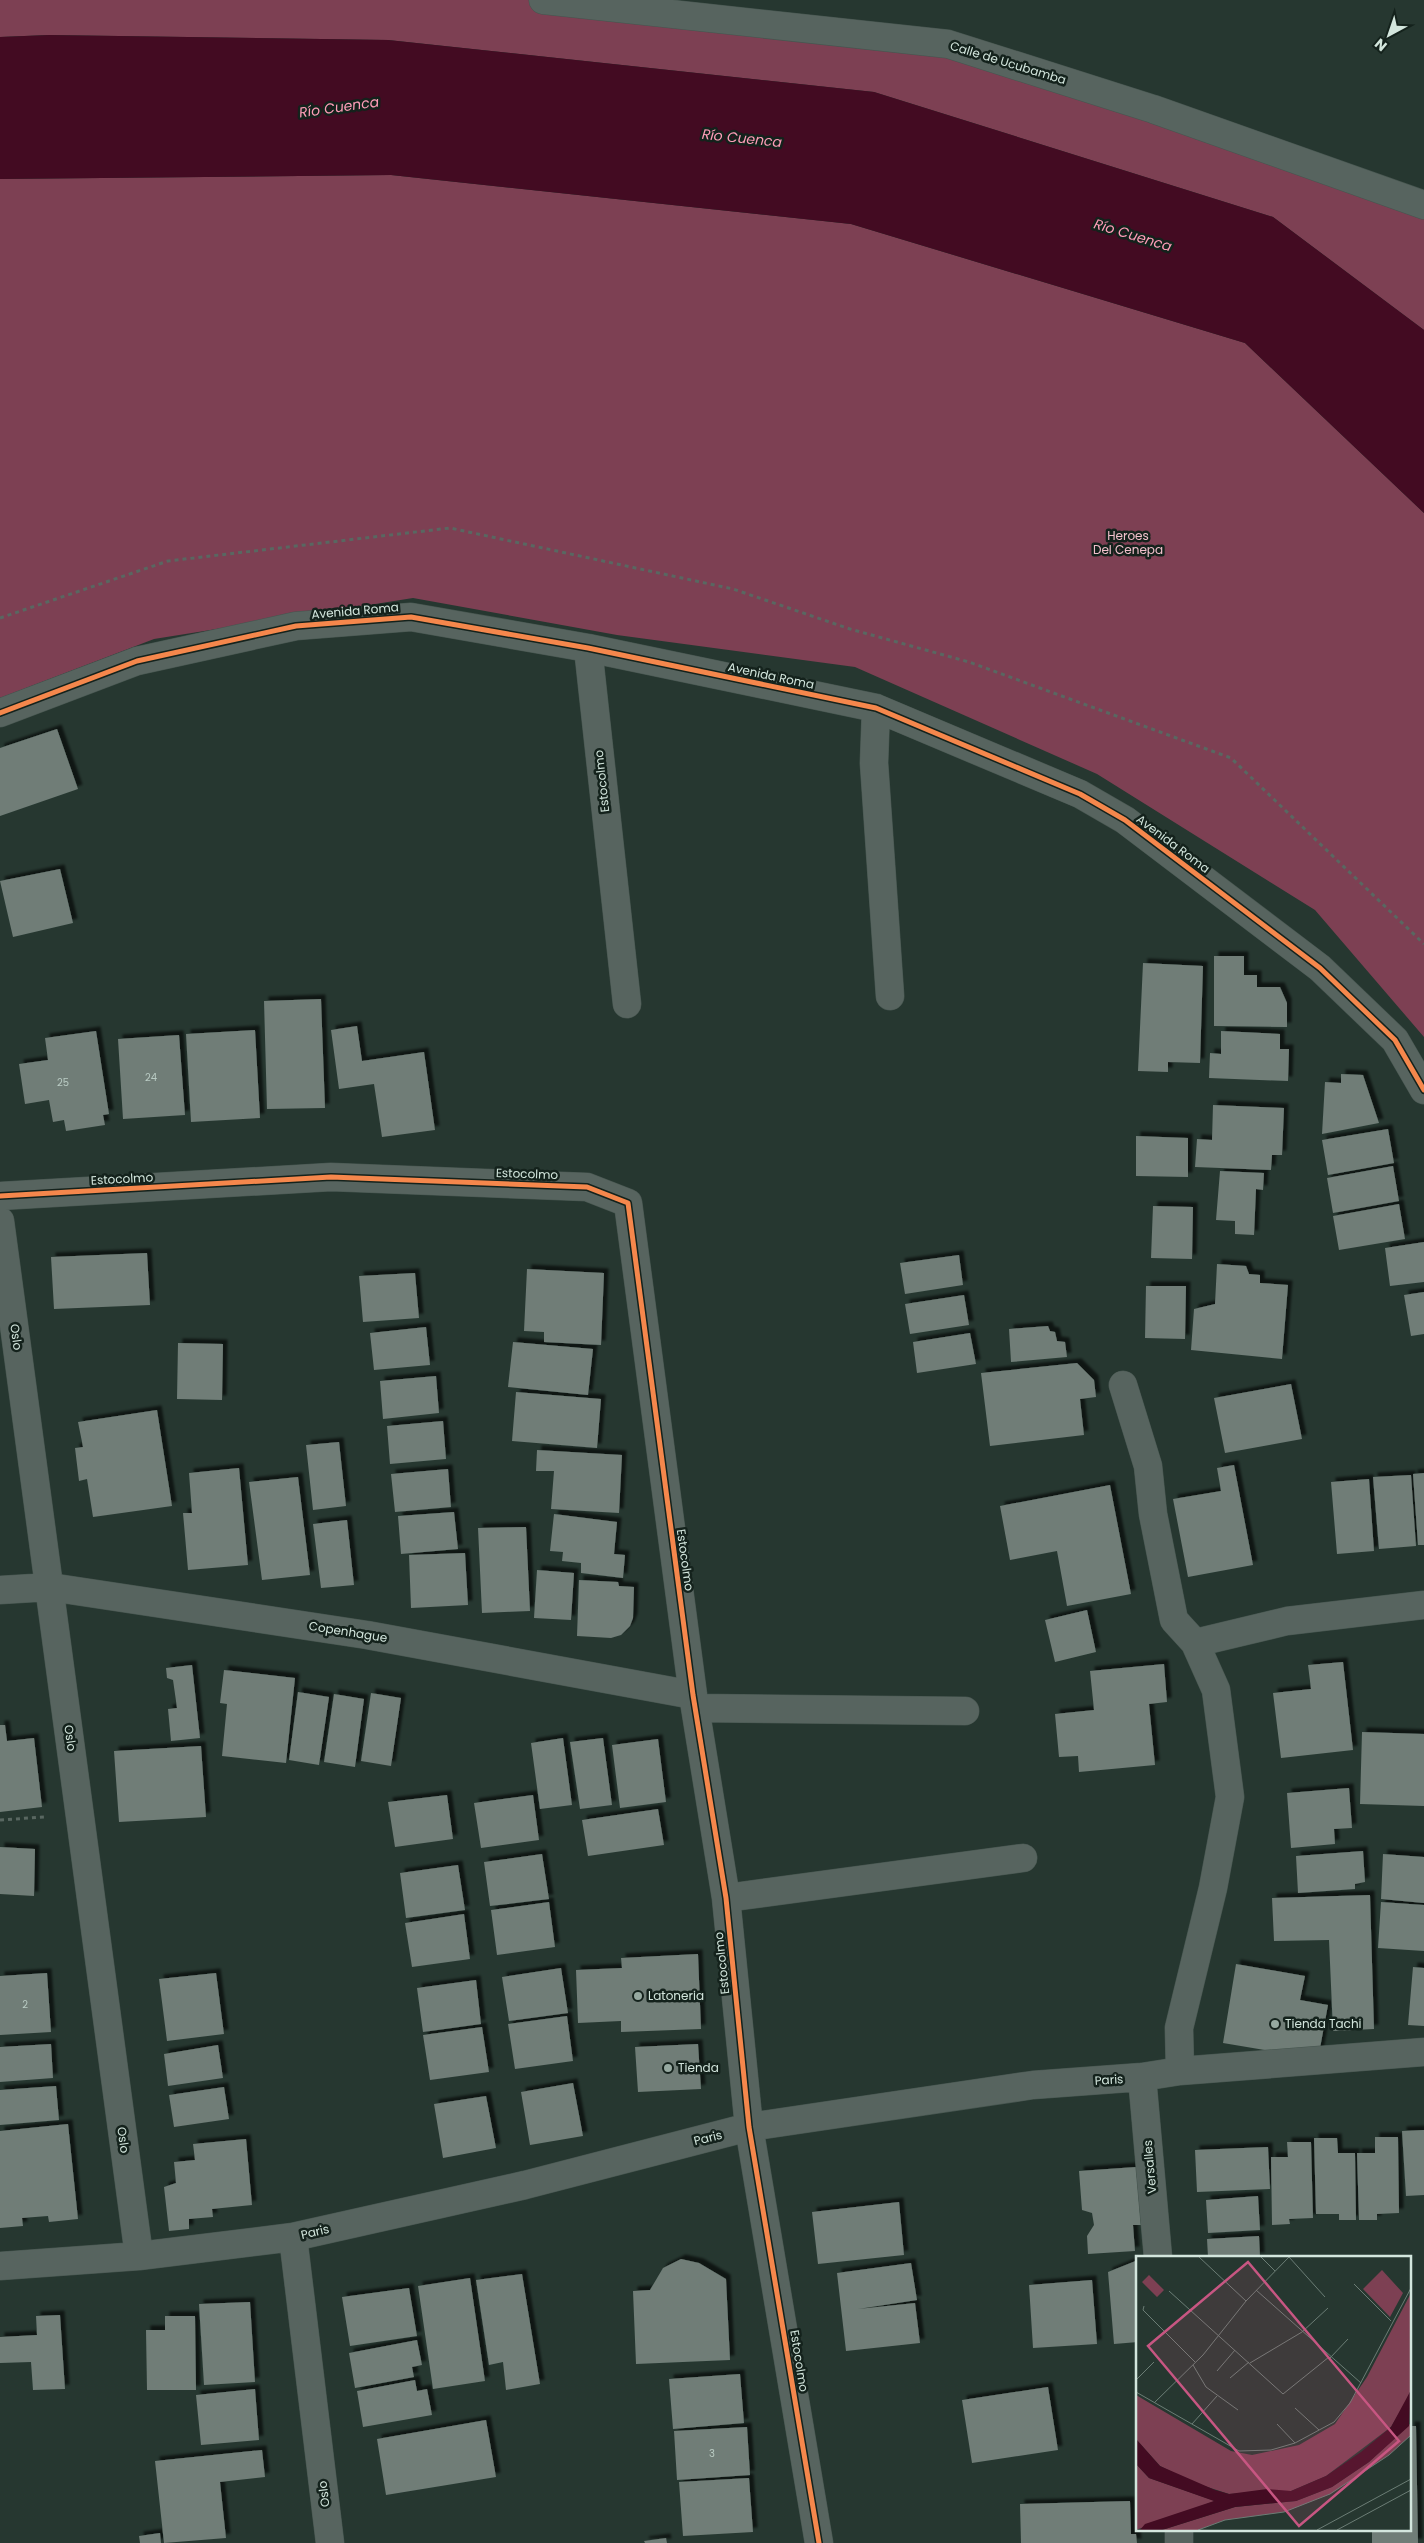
<svg xmlns="http://www.w3.org/2000/svg" width="1424" height="2543" font-family="Poppins,sans-serif">
  <style>
    .green { fill: #7d4053 }
    .water { fill: #430b22 }
    .building { fill: #6f7d77; filter: url(#shadow) }
    .lines { fill: none; stroke-linecap: round; stroke-linejoin: round }
    .minor-casing { stroke: #46554f; stroke-width: 29 }
    .path { stroke: #596761; stroke-width: 3; stroke-dasharray: 4 4; stroke-linecap: butt }
    .minor { stroke: #57645f; stroke-width: 28 }
    .cycleway-casing { stroke: #14221c; stroke-width: 8 }
    .cycleway { stroke: #f5874c; stroke-width: 5 }
    .poi-dot { fill: #96a9a0; stroke: #14221c; stroke-width: 2 }
    .labels { text-anchor: middle; stroke-width: 5; stroke-linejoin: round; paint-order: stroke }
    .number-label { font-size: 10px; fill: #baccc4 }
    .street-label { font-size: 12px; fill: #d3e6dd; stroke: #14221c }
    .park-label { font-size: 12px; fill: #f2c0cc; stroke: #14221c }
    .poi-label { font-size: 12px; fill: #d3e6dd; stroke: #14221c; text-anchor: start }
    .water-label { font-size: 14px; font-style: italic; fill: #fe9db8; stroke: #14221c }
    .inset-road { fill: none; stroke: #6b7d75; stroke-width: 1 }
    .view { fill: #c75682; fill-opacity: 0.15; stroke: #c75682; stroke-width: 2.5 }
    .inset-edge { fill: none; stroke: #d3e6dd; stroke-width: 2.5 }
  </style>
  <defs>
    <filter id="shadow"><feDropShadow dx="4.5" dy="-4.5" stdDeviation="1" flood-color="#0009"/></filter>
  </defs>
  <rect width="100%" height="100%" fill="#263730"/>
  <path class="green" d="M0,0H543L948,44L1424,205V330L1273,217L874,92L388,40L49,35L0,37Z
    M391,175L851,224L1245,343L1424,513V1037L1315,910L1097,774L855,667L617,635L413,598L154,639L0,698V179Z"/>
  <path class="water" d="M49,35L388,40L874,92L1273,217L1424,330V513L1245,343L851,224L391,175L0,179V37Z"/>
  <path class="building" d="M57,729L78,789L0,816V748Z
    M60,869L73,923L13,937L0,881Z
    M1214,956H1244V975H1257V987H1280L1287,1003V1027L1214,1026Z
    M1143,963L1203,966L1200,1063L1168,1062V1072L1138,1071Z
    M321,999L325,1108L267,1109L264,1001Z
    M357,1026L362,1061L424,1052L435,1130L382,1137L374,1084L339,1089L331,1030Z
    M255,1030L260,1118L191,1122L186,1034Z
    M96,1031L109,1114L103,1115L105,1125L66,1131L64,1120L53,1122L49,1100L25,1104L19,1064L48,1060L45,1038Z
    M1221,1031L1280,1034V1049H1289L1288,1081L1209,1078L1210,1053L1221,1054Z
    M179,1035L185,1115L123,1119L118,1039Z
    M1341,1074L1363,1075L1379,1123L1322,1134L1325,1082L1341,1083Z
    M1213,1105L1284,1108L1282,1155H1272L1271,1170L1195,1167L1197,1139L1212,1140Z
    M1388,1129L1394,1163L1328,1175L1322,1140Z
    M1136,1136L1188,1138V1177L1136,1176Z
    M1393,1166L1399,1201L1333,1213L1327,1178Z
    M1220,1171L1264,1173L1263,1190L1256,1189L1254,1235L1235,1234V1221L1216,1220Z
    M1399,1204L1405,1239L1339,1250L1333,1216Z
    M1153,1206L1193,1207L1192,1259L1151,1258Z
    M1424,1242V1282L1390,1286L1385,1248Z
    M147,1253L150,1305L54,1309L51,1257Z
    M959,1255L963,1285L905,1294L900,1263Z
    M1217,1264L1246,1266L1249,1274L1260,1275V1283L1288,1285L1282,1359L1191,1350L1194,1309L1215,1304Z
    M527,1269L604,1273L601,1345L544,1342V1332L524,1331Z
    M415,1273L419,1318L363,1322L359,1276Z
    M1146,1286H1186L1185,1339L1145,1338Z
    M1424,1292V1334L1411,1336L1404,1295Z
    M964,1295L969,1325L910,1334L905,1304Z
    M1048,1326L1050,1331L1055,1332L1057,1341L1065,1342L1067,1357L1011,1362L1009,1329Z
    M426,1327L430,1365L374,1370L370,1333Z
    M970,1333L976,1364L917,1373L913,1342Z
    M513,1342L593,1349L588,1395L508,1387Z
    M178,1343L223,1344L222,1400L177,1399Z
    M1077,1363L1094,1380L1096,1397L1080,1399L1084,1435L990,1446L981,1373Z
    M436,1376L439,1413L383,1419L380,1381Z
    M1291,1384L1302,1439L1225,1453L1214,1398Z
    M516,1392L601,1399L597,1448L512,1441Z
    M157,1410L172,1506L93,1517L87,1479L79,1481L75,1448L83,1447L78,1422Z
    M443,1421L446,1459L390,1464L387,1426Z
    M339,1442L346,1506L313,1510L306,1445Z
    M537,1450L622,1455L619,1513L551,1509L554,1471H536Z
    M1234,1465L1253,1565L1188,1577L1173,1499L1221,1491L1217,1468Z
    M239,1468L248,1565L188,1570L183,1513H192L189,1473Z
    M448,1469L451,1507L395,1512L391,1474Z
    M1424,1473V1545H1418L1413,1474Z
    M1411,1475L1416,1546L1379,1549L1373,1477Z
    M298,1477L310,1575L262,1580L249,1482Z
    M1369,1479L1374,1551L1337,1554L1331,1482Z
    M1110,1485L1131,1594L1067,1606L1057,1551L1010,1560L1000,1506Z
    M454,1512L458,1549L401,1554L398,1516Z
    M554,1514L617,1522L614,1554L625,1555L623,1578L581,1573V1563L562,1561L563,1552L550,1551Z
    M347,1520L354,1585L321,1588L313,1524Z
    M526,1527L530,1611L482,1613L478,1528Z
    M465,1553L468,1605L411,1608L409,1555Z
    M537,1570L574,1573L571,1620L534,1618Z
    M579,1580L618,1582L619,1586L634,1587L633,1618L630,1626L621,1635L611,1638L577,1636Z
    M1087,1610L1096,1652L1055,1662L1045,1620Z
    M1343,1662L1353,1750L1281,1758L1273,1693L1311,1689L1308,1665Z
    M1164,1664L1167,1702L1149,1704L1155,1765L1079,1772L1078,1756L1059,1757L1055,1714L1094,1710L1090,1671Z
    M192,1665L200,1738L171,1741L168,1709L177,1708L173,1680L167,1678L166,1668Z
    M224,1670L295,1678L286,1763L222,1756L227,1704L220,1703Z
    M298,1692L329,1697L319,1765L289,1760Z
    M371,1693L401,1698L391,1766L361,1761Z
    M334,1694L364,1699L355,1767L324,1762Z
    M0,1725H5L7,1741L34,1738L42,1807L0,1812Z
    M1362,1732L1424,1734V1806L1360,1804Z
    M563,1738L572,1805L540,1809L531,1743Z
    M603,1738L612,1805L580,1809L570,1742Z
    M658,1739L666,1802L620,1808L612,1745Z
    M201,1746L206,1817L119,1822L114,1751Z
    M1349,1788L1352,1828L1334,1829L1335,1844L1291,1848L1287,1793Z
    M447,1795L453,1839L395,1847L388,1802Z
    M533,1795L539,1840L481,1848L474,1803Z
    M658,1809L664,1845L588,1856L582,1820Z
    M0,1847L35,1849L34,1896L0,1894Z
    M1363,1851L1365,1882L1355,1884V1889L1298,1893L1296,1856Z
    M542,1854L549,1899L490,1906L484,1862Z
    M1383,1854L1424,1857V1903L1381,1899Z
    M458,1865L465,1910L406,1918L400,1873Z
    M1370,1895L1374,2029L1333,2031L1329,1940L1274,1941L1272,1898Z
    M549,1902L555,1947L497,1955L491,1910Z
    M1381,1902L1424,1905V1951L1378,1948Z
    M464,1914L470,1959L412,1967L405,1923Z
    M698,1954L701,2029L621,2032V2021L578,2023L576,1970L622,1968L621,1958Z
    M1236,1964L1305,1976L1300,2000L1328,2005L1318,2059L1223,2043Z
    M1413,1967L1424,1968V2026L1408,2025Z
    M561,1968L568,2013L509,2021L502,1977Z
    M47,1973L51,2032L0,2035V1976Z
    M216,1973L224,2034L167,2041L159,1979Z
    M476,1980L481,2024L423,2032L417,1988Z
    M567,2016L573,2061L515,2069L508,2024Z
    M482,2027L489,2072L430,2080L423,2035Z
    M51,2044L53,2078L0,2082V2047Z
    M698,2044L701,2089L638,2092L635,2047Z
    M218,2045L223,2078L168,2086L164,2054Z
    M573,2083L583,2136L530,2145L521,2092Z
    M56,2086L59,2120L0,2125V2090Z
    M224,2087L229,2119L174,2127L169,2095Z
    M486,2096L496,2148L443,2158L434,2104Z
    M68,2124L78,2219L49,2222L48,2216L22,2218L23,2226L0,2228V2131Z
    M1424,2130V2195L1406,2196L1402,2131Z
    M1375,2137H1398L1399,2213L1377,2214V2220H1359L1357,2153H1375Z
    M1314,2138H1337L1338,2153H1355L1356,2220H1339V2214H1316Z
    M246,2139L252,2205L212,2209L213,2217L189,2219V2229L169,2231L164,2187L176,2183L174,2162L195,2160L193,2144Z
    M1287,2142H1311L1313,2218L1289,2219L1290,2224L1272,2225L1271,2157H1288Z
    M1268,2147L1270,2189L1197,2192L1195,2150Z
    M1136,2167L1141,2225H1133L1135,2251L1088,2254L1087,2236L1094,2225L1092,2213L1082,2210L1079,2171Z
    M1258,2196L1260,2230L1208,2233L1206,2200Z
    M899,2202L904,2255L818,2264L812,2212Z
    M1259,2236L1260,2257H1208L1207,2239Z
    M681,2259L699,2263L726,2279L730,2360L636,2364L633,2291L650,2290L663,2268Z
    M1138,2260V2342L1114,2344L1108,2272Z
    M911,2263L917,2300L858,2309L915,2303L920,2343L846,2351L837,2273Z
    M522,2274L540,2384L506,2390L503,2362L489,2365L476,2280Z
    M470,2278L485,2381L433,2389L418,2286Z
    M1092,2280L1097,2344L1033,2348L1029,2285Z
    M409,2288L417,2336L350,2346L342,2297Z
    M250,2302L255,2382L204,2385L199,2304Z
    M60,2315L65,2389L33,2390L31,2362L0,2363V2337L37,2335L36,2316Z
    M165,2316H195L196,2390H147L146,2330H165Z
    M417,2340L422,2365L412,2367L414,2377L355,2388L349,2353Z
    M740,2374L744,2423L673,2429L669,2379Z
    M415,2380L417,2391L427,2389L432,2415L363,2427L357,2391Z
    M1048,2387L1058,2450L972,2463L962,2400Z
    M255,2389L259,2440L201,2445L196,2395Z
    M486,2420L496,2477L386,2495L377,2439Z
    M1410,2426H1416L1418,2543H1372V2529H1410Z
    M747,2427L750,2475L677,2480L674,2431Z
    M262,2450L265,2477L220,2482L226,2538L164,2543L155,2461Z
    M749,2478L753,2532L683,2536L679,2482Z
    M1130,2501L1131,2534H1136L1137,2543H1021L1020,2504Z
    M160,2533L161,2543H140L139,2536Z
    M666,2538L667,2543H645L644,2541Z"/>
  <g class="lines">
    <g class="minor-casing">
      <path id="minor" d="M543,0L948,44L1153,109L1424,205
        M588,648L627,1004
        M876,708L874,763L890,996
        M0,713L137,661L296,626L411,617L588,648L876,708L1080,794L1125,820L1320,968L1395,1040L1424,1090
        M0,1196L331,1177L587,1187L628,1203L693,1695L726,1898L749,2127L819,2543
        M0,1221L139,2256
        M1123,1385L1148,1466L1153,1514L1174,1620L1195,1643L1216,1690L1230,1797L1213,1888L1179,2028L1180,2071
        M0,1590L50,1587L367,1635L693,1695
        M1195,1643L1287,1621L1424,1605
        M696,1708L965,1711
        M726,1898L1023,1858
        M1142,2077L1158,2257
        M293,2237L330,2543
        M0,2266L139,2256L293,2237L525,2185L749,2127L1033,2085L1142,2077L1180,2071L1424,2052
        M1179,2529V2543"/>
    </g>
    <path class="path" d="M0,618L168,561L450,528L733,589L850,629L969,662L1231,758L1424,944
      M0,1820L44,1817"/>
    <use href="#minor" class="minor"/>
    <g class="cycleway-casing">
      <path id="cycleway" d="M0,713L137,661L296,626L411,617L588,648L876,708L1080,794L1125,820L1320,968L1395,1040L1424,1090
        M0,1196L331,1177L587,1187L628,1203L693,1695L726,1898L749,2127L819,2543"/>
    </g>
    <use href="#cycleway" class="cycleway"/>
  </g>
  <g class="poi-dot">
    <circle cx="638" cy="1996" r="5"/>
    <circle cx="1275" cy="2024" r="5"/>
    <circle cx="668" cy="2068" r="5"/>
  </g>
  <g class="labels">
    <g class="number-label">
      <text x="151" y="1081">24</text>
      <text x="63" y="1086">25</text>
      <text x="25" y="2008">2</text>
      <text x="712" y="2457">3</text>
    </g>
    <g class="street-label">
      <text transform="translate(1008 63) rotate(17)" y="4">Calle de Ucubamba</text>
      <text transform="translate(355 611) rotate(-5)" y="4">Avenida Roma</text>
      <text transform="translate(771 676) rotate(12)" y="4">Avenida Roma</text>
      <text transform="translate(602 781) rotate(-96)" y="4">Estocolmo</text>
      <text transform="translate(1173 844) rotate(37)" y="4">Avenida Roma</text>
      <text transform="translate(527 1174) rotate(2)" y="4">Estocolmo</text>
      <text transform="translate(122 1179) rotate(-3)" y="4">Estocolmo</text>
      <text transform="translate(16 1337) rotate(82)" y="4">Oslo</text>
      <text transform="translate(685 1560) rotate(82)" y="4">Estocolmo</text>
      <text transform="translate(348 1632) rotate(9)" y="4">Copenhague</text>
      <text transform="translate(70 1738) rotate(82)" y="4">Oslo</text>
      <text transform="translate(722 1963) rotate(-96)" y="4">Estocolmo</text>
      <text transform="translate(1109 2080) rotate(-4)" y="4">Paris</text>
      <text transform="translate(708 2138) rotate(-14)" y="4">Paris</text>
      <text transform="translate(123 2140) rotate(82)" y="4">Oslo</text>
      <text transform="translate(1150 2167) rotate(-95)" y="4">Versalles</text>
      <text transform="translate(315 2232) rotate(-13)" y="4">Paris</text>
      <text transform="translate(799 2361) rotate(81)" y="4">Estocolmo</text>
      <text transform="translate(324 2494) rotate(-97)" y="4">Oslo</text>
    </g>
    <g class="park-label">
      <text x="1128" y="540">Heroes<tspan x="1128" dy="14">Del Cenepa</tspan></text>
    </g>
    <g class="poi-label">
      <text x="648" y="2000">Latoneria</text>
      <text x="1285" y="2028">Tienda Tachi</text>
      <text x="678" y="2072">Tienda</text>
    </g>
    <g class="water-label">
      <text transform="translate(339 107) rotate(-8)" y="5">Río Cuenca</text>
      <text transform="translate(742 138) rotate(6)" y="5">Río Cuenca</text>
      <text transform="translate(1133 235) rotate(17)" y="5">Río Cuenca</text>
    </g>
  </g>
  <g transform="translate(1136 2256)">
    <rect width="275" height="275" fill="#263730"/>
    <path d="M246,14L267,37L254,61L227,33ZM13,19L28,34L21,41L6,26ZM275,37V134L268,149L255,171L190,220L155,235L93,238L56,226L24,210L0,183V139L95,195L116,199L163,189L199,168L231,121ZM275,167V179L253,199L194,238L148,256L89,264L62,274H26L99,251L160,245L196,231L233,206ZM0,208L13,222L79,245L0,274Z" fill="#7d4053"/>
    <path d="M275,134L273,170L233,206L196,231L160,245L99,251L26,274H4L9,268L78,245L13,222L0,208V183L24,210L79,234L93,238L131,233L155,235L190,220L225,196L255,171Z" fill="#430b22"/>
    <path class="inset-road" d="M63,1L110,45M125,1L139,15M218,28L255,65M120,34L225,127M33,35L147,138L193,101M8,50L7,54L59,106M194,102L212,83M114,107L166,76L192,52M57,109L70,131L102,154M81,115L99,94M94,122L113,106M0,124L18,106M0,136L103,195L135,194L159,187L198,166L214,147L275,32M18,147L67,99L110,45L153,1L189,41M159,152L183,174M56,168L81,140M141,168L159,187M62,274L89,264L148,256L194,238L253,199L275,179M181,274L275,223M201,274L275,234"/>
    <path class="view" d="M112,6L263,185L163,270L12,90Z"/>
    <rect width="275" height="275" class="inset-edge"/>
  </g>
  <g transform="translate(1389 35) rotate(220)" stroke="#14221c" stroke-width="4" paint-order="stroke">
  <path d="M0-4L9 19L0 12L-9 19Z" fill="#d3e6dd"/>
  <text y="-8" font-size="14" font-weight="bold" text-anchor="middle" fill="#d3e6dd">N</text>
  </g>
</svg>
